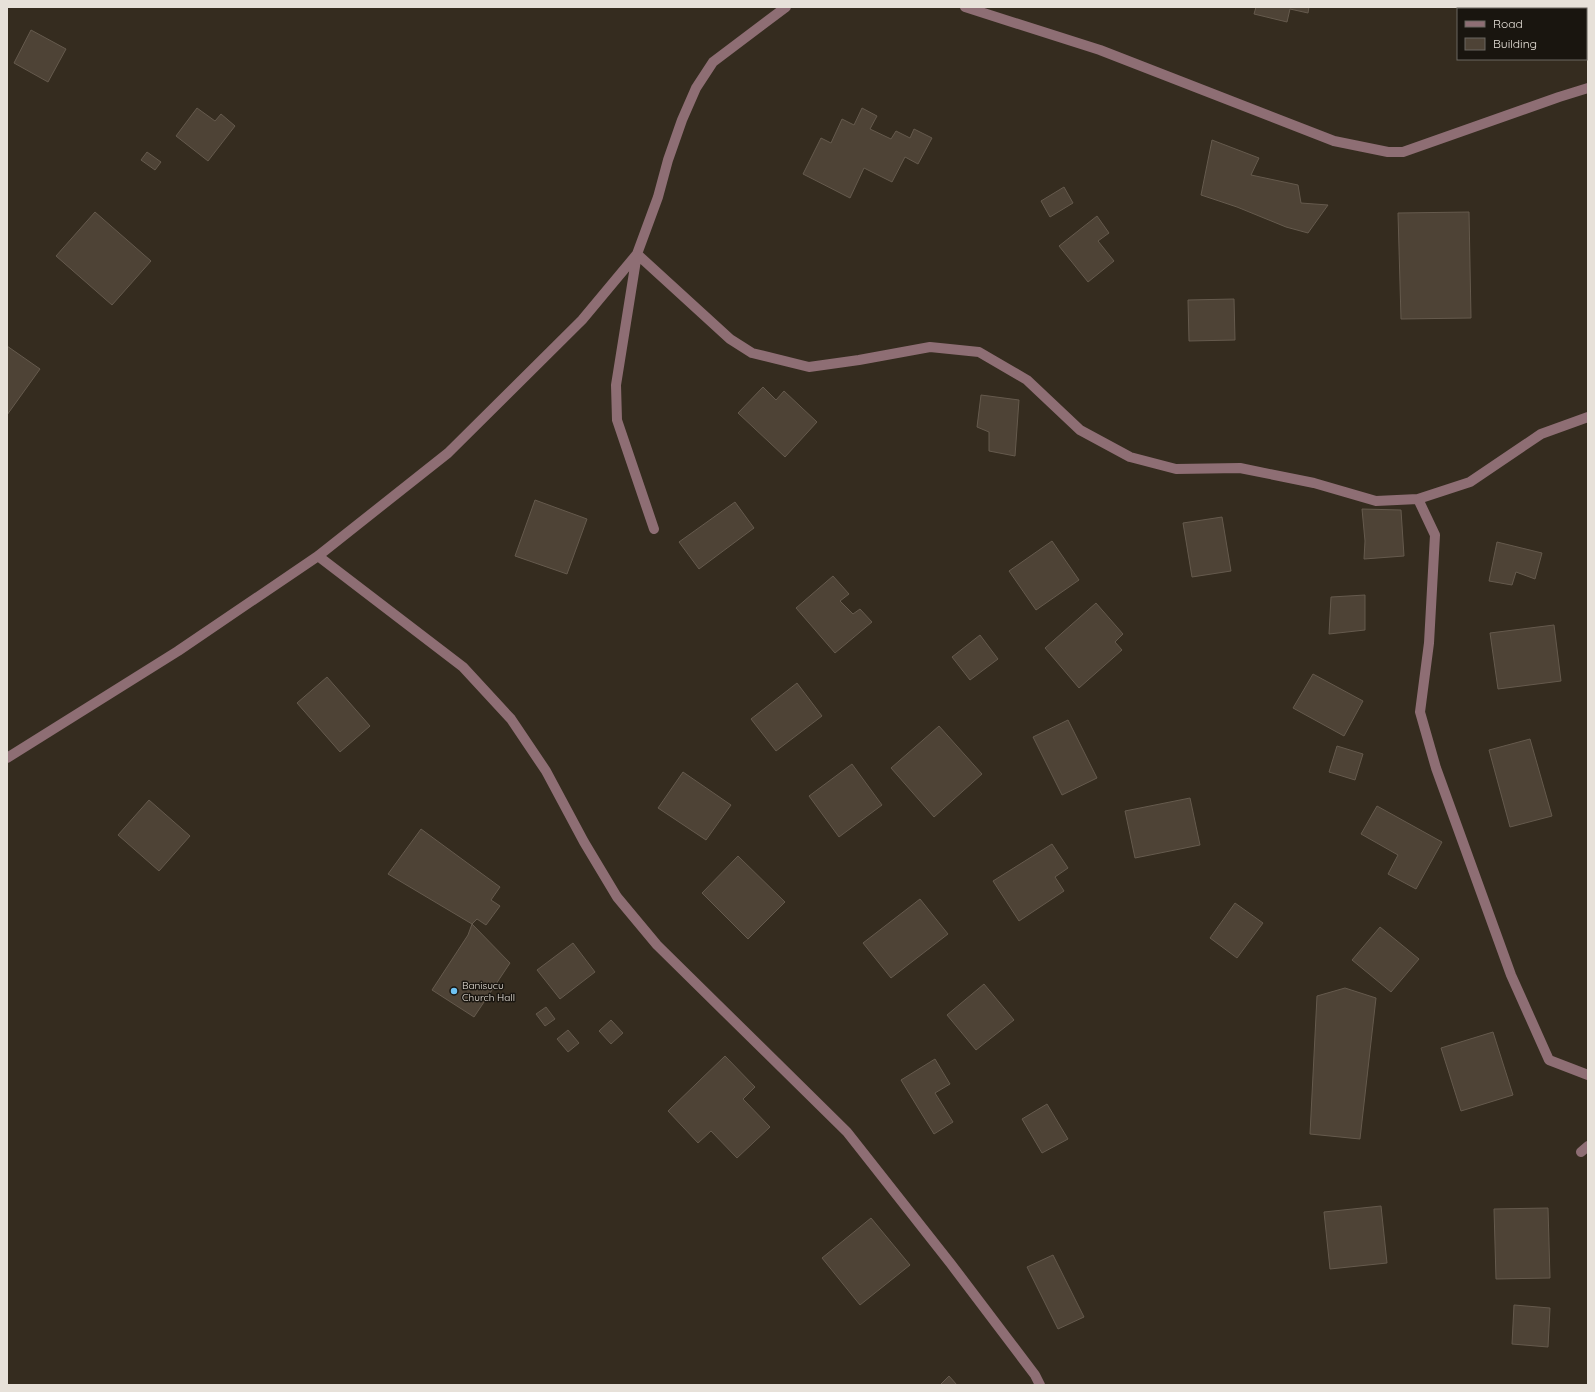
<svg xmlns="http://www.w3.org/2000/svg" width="1595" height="1392" font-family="Quicksand,sans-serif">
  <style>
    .building { fill: #4e4336; stroke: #655a4d }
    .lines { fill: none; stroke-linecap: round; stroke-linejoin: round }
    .minor { stroke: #8e6e74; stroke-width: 10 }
    .poi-dot { fill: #6ec2f3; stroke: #19150f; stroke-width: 1.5 }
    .labels { text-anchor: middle; stroke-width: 3; stroke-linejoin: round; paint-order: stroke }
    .poi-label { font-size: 10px; fill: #e7e1d9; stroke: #19150f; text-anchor: start }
  </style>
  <rect width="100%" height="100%" fill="#352c1f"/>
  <path class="building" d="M1256,7H1309L1308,13L1290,9L1287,22L1254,14Z
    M1514,7H1554V9H1514Z
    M31,30L66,49L48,82L14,63Z
    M197,108L215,121L221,114L235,126L208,161L176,136Z
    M862,108L877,116L870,129L891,139L896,131L910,138L914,129L932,138L918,164L905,157L892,182L864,168L850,198L803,174L821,138L831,143L842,119L854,125Z
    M1212,140L1259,158L1251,175L1298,185L1301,203L1328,205L1308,233L1286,227L1237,207L1201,195Z
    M147,152L161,162L155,170L141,160Z
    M1064,187L1073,203L1050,217L1041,201Z
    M95,212L151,261L112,305L56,256Z
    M1469,212L1471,318L1401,319L1398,213Z
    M1097,216L1109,233L1098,241L1114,261L1088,282L1059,246Z
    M1234,299L1235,340L1189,341L1188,300Z
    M7,346L40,369L7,415Z
    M763,387L776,400L784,391L817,422L785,457L738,413Z
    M981,395L1019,400L1015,456L989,451V432L977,427Z
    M535,500L587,519L567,574L515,556Z
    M735,502L754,528L699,569L679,542Z
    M1362,509L1401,510L1404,556L1364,559L1365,541Z
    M1222,517L1231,571L1192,577L1183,523Z
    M1052,541L1079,580L1036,610L1009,571Z
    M1497,542L1542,553L1535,579L1516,572L1512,585L1489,581Z
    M833,576L849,594L840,601L853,614L860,609L872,622L835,653L796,608Z
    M1365,595V630L1329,634L1331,597Z
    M1096,603L1123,634L1115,642L1122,650L1079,688L1045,648Z
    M1554,625L1561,681L1498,689L1490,633Z
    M980,635L998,659L970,680L952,657Z
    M1313,674L1363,701L1344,736L1293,708Z
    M327,677L370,726L340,752L297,703Z
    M797,683L822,716L776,751L751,719Z
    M1068,720L1097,778L1062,795L1033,737Z
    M939,726L982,774L934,817L891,768Z
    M1530,739L1552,816L1510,827L1489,750Z
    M1337,746L1363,754L1355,780L1329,772Z
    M852,764L882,805L839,837L809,796Z
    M683,772L731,805L706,840L658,808Z
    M1190,798L1200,845L1135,858L1125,811Z
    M149,800L190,836L159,871L118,835Z
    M1377,806L1442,842L1416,889L1388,874L1398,855L1361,834Z
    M421,829L500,887L491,900L500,906L486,925L477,919L472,924L388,874Z
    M1052,844L1068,868L1055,877L1064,891L1019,921L993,881Z
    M738,856L785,902L748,939L702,893Z
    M920,899L948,934L891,978L863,943Z
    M1235,903L1263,923L1237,958L1210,938Z
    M472,924L510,963L474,1017L432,990L468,935Z
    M1380,927L1419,959L1391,992L1352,960Z
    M573,943L595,972L560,999L537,970Z
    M984,984L1014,1020L976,1050L947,1015Z
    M1345,988L1376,998L1360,1139L1310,1134L1317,996Z
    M546,1007L555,1019L545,1026L536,1014Z
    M611,1020L623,1033L611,1044L599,1031Z
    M568,1030L579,1043L568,1052L557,1039Z
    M1493,1032L1513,1095L1461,1111L1441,1048Z
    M725,1056L755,1087L743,1099L770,1127L737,1158L711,1131L698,1143L668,1111Z
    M935,1059L950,1084L935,1093L953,1122L934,1134L901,1080Z
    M1047,1104L1068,1139L1042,1153L1022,1119Z
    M1381,1206L1387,1263L1330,1269L1324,1212Z
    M1548,1208L1550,1278L1496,1279L1494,1209Z
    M871,1218L910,1265L860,1305L822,1258Z
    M1053,1255L1084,1317L1058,1329L1027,1267Z
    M1514,1305L1550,1308L1548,1347L1512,1344Z
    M949,1376L957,1385H940Z"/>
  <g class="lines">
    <path class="minor" d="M965,7L1100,50L1334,141L1388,152H1403L1559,97L1588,88
      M637,254L730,339L752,353L809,367L859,360L930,347L979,352L1027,380L1080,430L1130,457L1176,469L1240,468L1314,483L1376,501L1418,499L1470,482L1541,434L1588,417
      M637,254L616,385L617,420L654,529
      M1418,499L1435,535L1429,643L1420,712L1436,768L1511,975L1549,1060L1588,1075
      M318,556L463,667L511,719L546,771L584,842L617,897L657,945L847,1132L951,1264L1035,1375L1040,1385
      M7,758L178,651L318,556L448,453L582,320L637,254L658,197L668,160L682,120L696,88L713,62L786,7
      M1581,1152L1588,1146"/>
  </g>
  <circle class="poi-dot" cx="454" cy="991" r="4"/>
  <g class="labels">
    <g class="poi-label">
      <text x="462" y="989">Banisucu<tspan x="462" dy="12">Church Hall</tspan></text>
    </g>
  </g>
  <rect width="1595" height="1392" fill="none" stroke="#e7e1d9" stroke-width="16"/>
  <rect x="1457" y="8" width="130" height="52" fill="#19150f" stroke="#6b6760"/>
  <rect x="1465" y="21" width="20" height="6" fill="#8e6e74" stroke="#6b6760"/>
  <text x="1493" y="28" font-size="12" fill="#e7e1d9">Road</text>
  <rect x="1465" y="38" width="20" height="12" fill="#4e4336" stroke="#6b6760"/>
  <text x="1493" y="48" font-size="12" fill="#e7e1d9">Building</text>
</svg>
